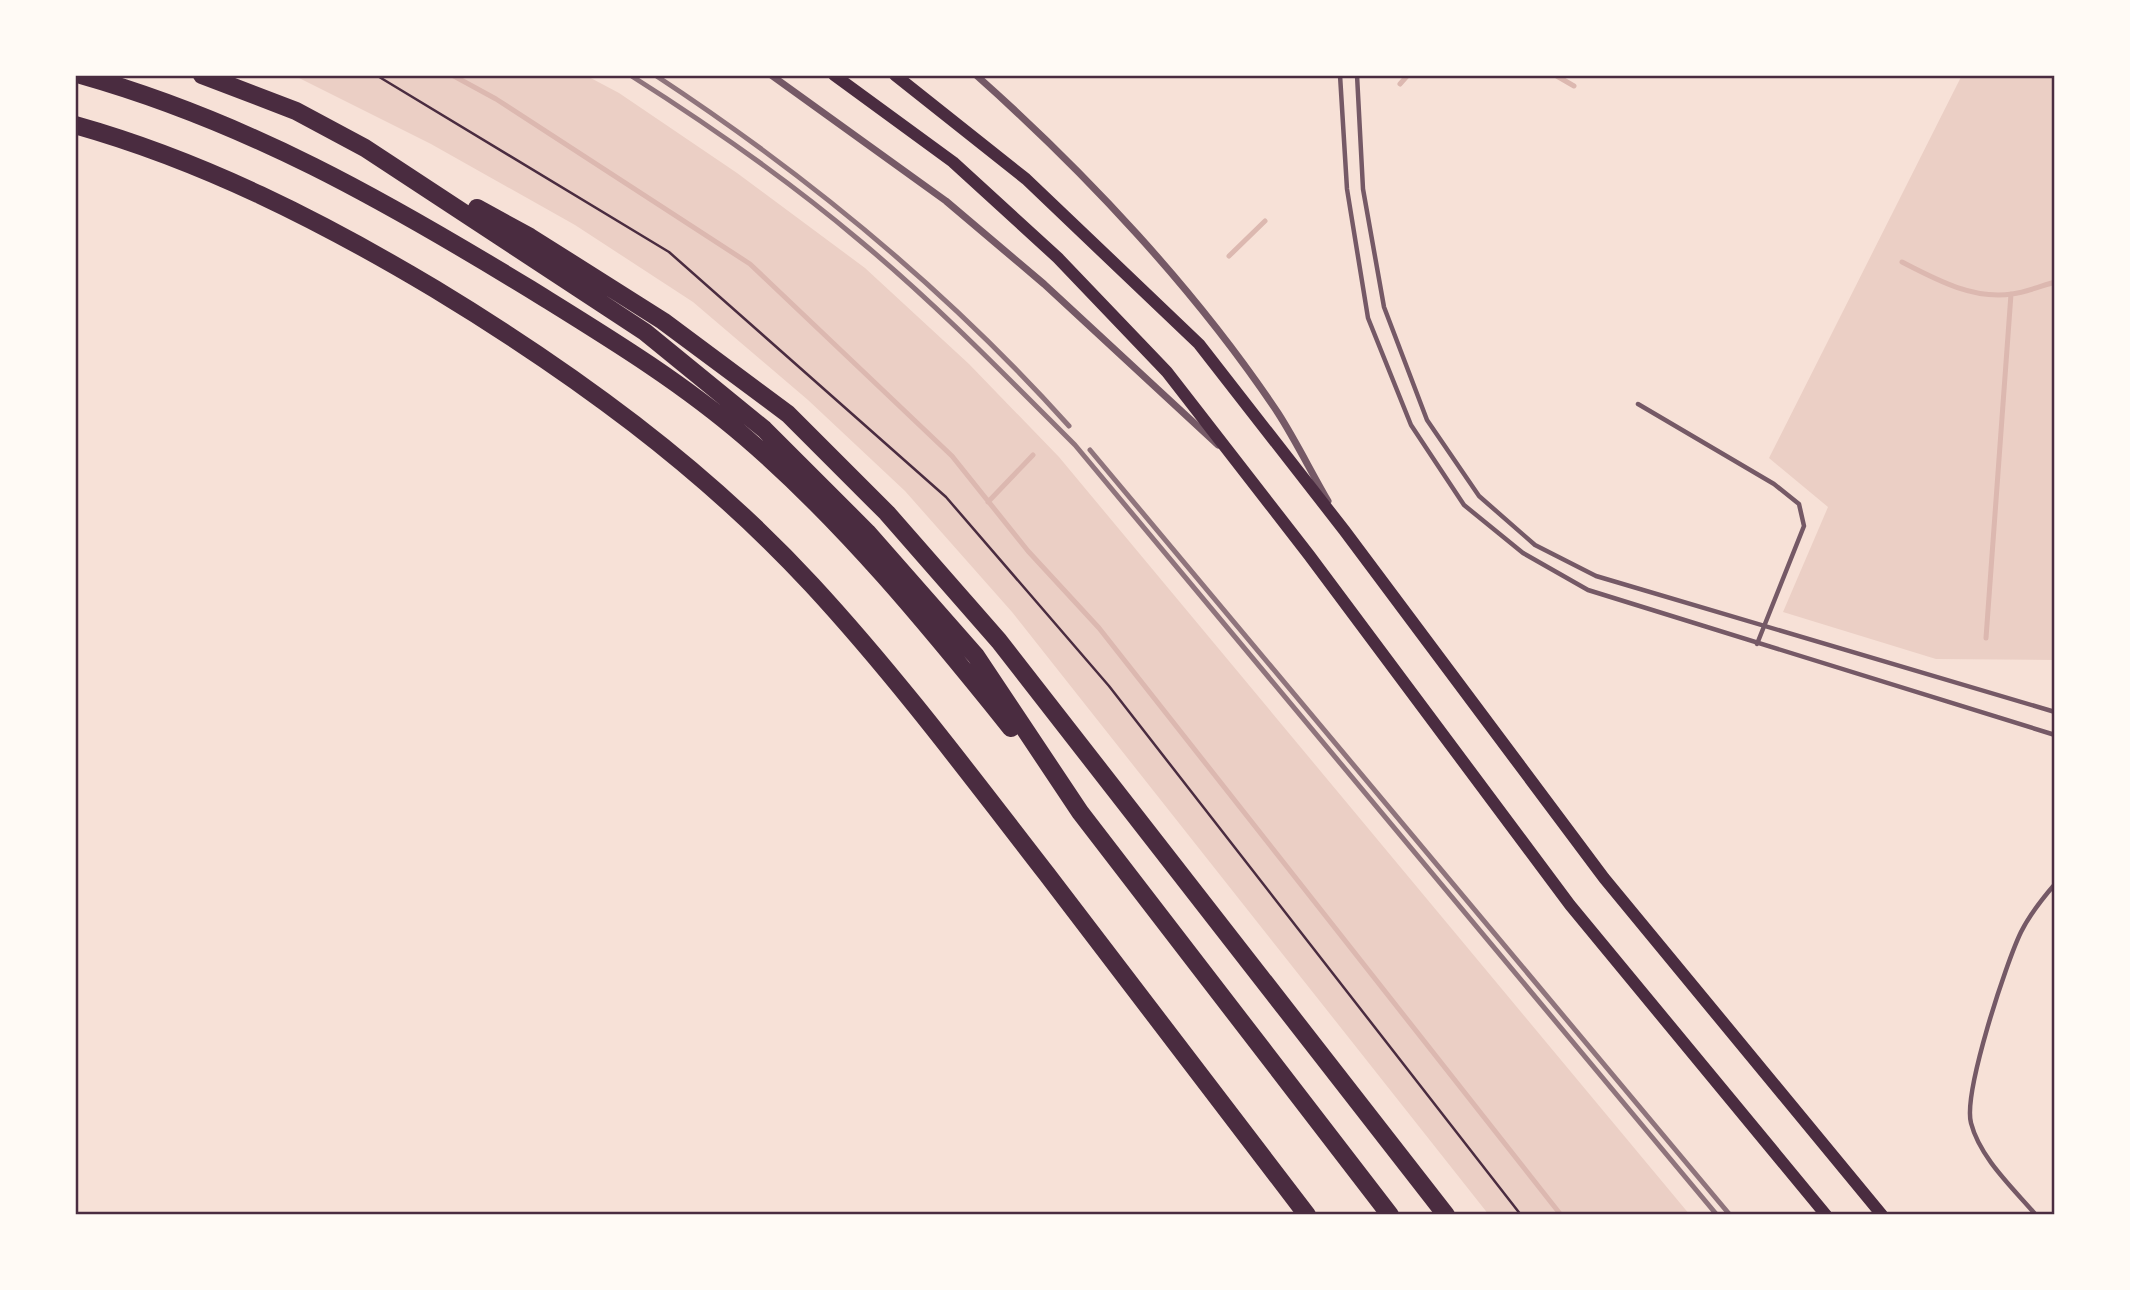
<svg xmlns="http://www.w3.org/2000/svg" width="2130" height="1290" font-family="Overpass,sans-serif">
  <style>
    .green { fill: #ebcfc5 }
    .lines { fill: none; stroke-linecap: round; stroke-linejoin: round }
    .stream { stroke: #dcb8b0; stroke-width: 5 }
    .path { stroke: #4a2c40; stroke-width: 2.5 }
    .service { stroke: #755966; stroke-width: 4.5 }
    .minor { stroke: #755966; stroke-width: 7 }
    .secondary { stroke: #4a2c40; stroke-width: 12 }
    .motorway { stroke: #4a2c40; stroke-width: 18 }
    .rail { stroke: #8f747c; stroke-width: 5 }
    .neatline { fill: none; stroke: #4a2c40; stroke-width: 2.5 }
  </style>
  <rect width="100%" height="100%" fill="#f7e1d7"/>
  <path class="green" d="M293,75H585L619,93L737,173L865,268L969,364L1059,457L1690,1215H1489L1012,612L905,491L808,400L693,302L575,225L431,144Z
    M1962,75H2055V660L1936,659L1783,612L1828,507L1769,458Z"/>
  <g class="lines">
    <path class="stream" d="M452,75L496,99L750,264L952,456L1028,551L1099,628L1561,1215
      M1555,75L1574,86
      M1400,84L1408,75
      M1229,256L1265,221
      M1902,262C1935,279 1973,300 2012,294C2026,292 2041,286 2055,282
      M988,502L1033,455
      M1986,638L2011,294"/>
    <path class="path" d="M376,75L669,252L946,497L1109,686L1521,1215"/>
    <path class="service" d="M1340,75L1347,189L1368,318L1411,425L1464,505L1523,553L1588,590L2055,735
      M1357,75L1363,189L1384,307L1427,420L1479,496L1535,545L1596,576L2055,712
      M1638,404L1774,484L1799,504L1804,526L1757,644
      M2036,1215C2013,1188 1980,1158 1971,1123C1963,1093 2006,963 2021,932C2030,914 2042,899 2055,884"/>
    <path class="minor" d="M771,75L946,201L1044,284L1218,445
      M976,75C1086,173 1196,290 1278,413C1296,441 1311,472 1328,501"/>
    <path class="secondary" d="M834,75L953,162L1058,258L1167,372L1309,555L1570,905L1826,1215
      M895,75L1026,179L1199,344L1344,530L1604,878L1882,1215"/>
    <path class="motorway" d="M81,75C247,122 384,200 530,289C604,335 679,380 745,437C844,522 929,626 1011,728
      M202,75L296,111L365,148L645,332L764,429L867,532L976,656L1080,812L1390,1215
      M75,125C203,161 321,221 435,289C572,372 703,467 812,585C896,676 970,775 1046,873C1133,987 1220,1101 1307,1215
      M477,208L530,237L663,321L788,414L887,513L999,641L1446,1215"/>
    <path class="rail" d="M630,75C709,125 788,180 859,240C935,303 1005,375 1075,445L1717,1215
      M655,75C807,175 948,291 1069,426
      M1090,450L1730,1215"/>
  </g>
  <rect width="2130" height="1290" fill="none" stroke="#fffaf5" stroke-width="154"/>
  <rect x="77" y="77" width="1976" height="1136" class="neatline"/>
</svg>
